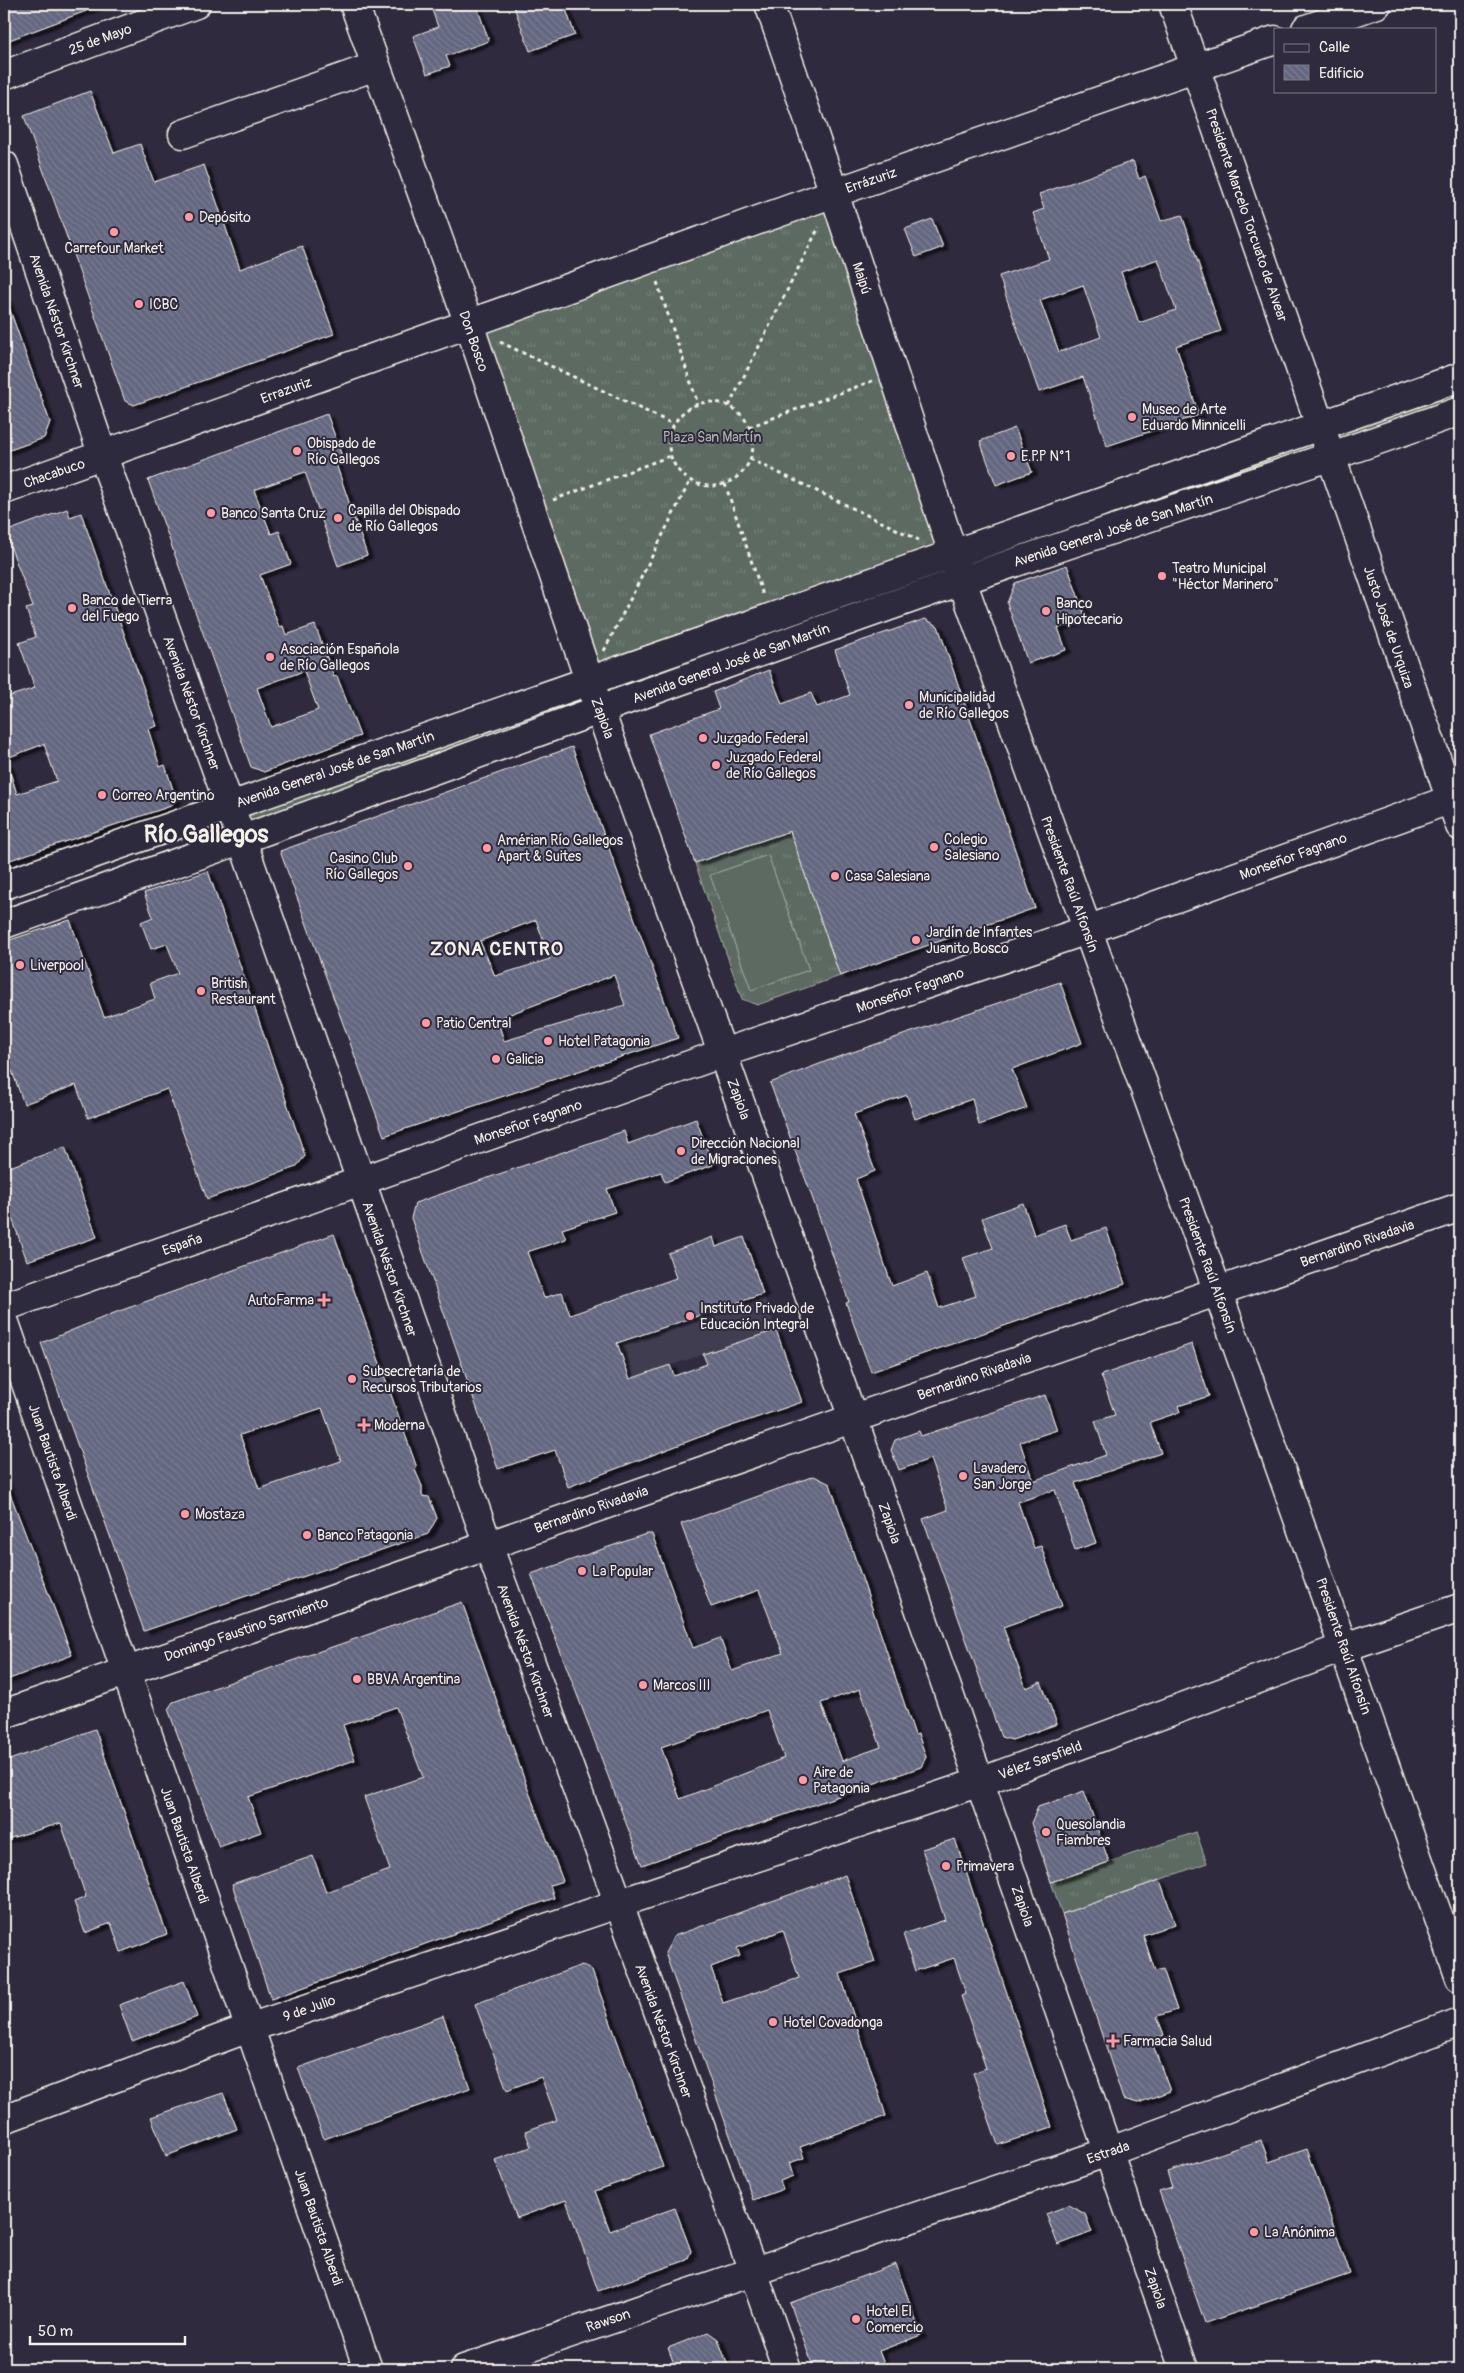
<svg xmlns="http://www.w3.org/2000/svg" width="1464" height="2373" font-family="Pangolin,sans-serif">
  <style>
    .built { fill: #3f3c51 }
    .grass { fill: url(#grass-tufts); stroke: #a8aea5 }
    .garden { fill: #5b6b62; stroke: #a8aea5 }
    .building { fill: url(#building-back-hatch); stroke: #f4f1e8; fill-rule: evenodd; filter: url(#shadow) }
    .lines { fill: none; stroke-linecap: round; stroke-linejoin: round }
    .minor-casing { stroke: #f4f1e8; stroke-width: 31 }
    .major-casing { stroke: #f4f1e8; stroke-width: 31 }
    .path { stroke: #f4f1e8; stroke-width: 3; stroke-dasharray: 4 4; stroke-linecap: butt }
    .minor { stroke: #2f2a3d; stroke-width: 28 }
    .major { stroke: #2f2a3d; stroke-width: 28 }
    .poi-dot { fill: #ff9aa2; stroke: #2f2a3d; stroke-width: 2 }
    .labels { text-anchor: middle; stroke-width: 4; stroke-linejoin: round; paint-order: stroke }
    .street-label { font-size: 14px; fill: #f4f1e8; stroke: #2f2a3d }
    .poi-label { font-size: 14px; fill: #f4f1e8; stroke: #2f2a3d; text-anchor: start }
    .park-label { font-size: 14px; fill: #afb5ac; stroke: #2f2a3d }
    .district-label { font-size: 19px; font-weight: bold; letter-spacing: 1px; fill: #f4f1e8; stroke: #2f2a3d }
    .town-label { font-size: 24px; font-weight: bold; fill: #f4f1e8; stroke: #2f2a3d }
  </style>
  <defs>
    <pattern id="grass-tufts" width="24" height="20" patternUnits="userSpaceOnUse" patternTransform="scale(1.25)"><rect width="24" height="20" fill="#5b6b62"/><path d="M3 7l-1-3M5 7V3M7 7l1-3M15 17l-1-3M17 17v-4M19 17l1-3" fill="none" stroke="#738178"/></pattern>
    <pattern id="building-back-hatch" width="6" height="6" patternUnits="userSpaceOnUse" patternTransform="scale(1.25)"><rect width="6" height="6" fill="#636780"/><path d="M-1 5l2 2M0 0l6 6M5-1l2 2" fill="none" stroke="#7a7d92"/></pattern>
    <filter id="shadow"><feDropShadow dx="5.5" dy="3" stdDeviation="1" flood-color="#0009"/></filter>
  </defs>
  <rect width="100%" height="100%" fill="#2f2a3d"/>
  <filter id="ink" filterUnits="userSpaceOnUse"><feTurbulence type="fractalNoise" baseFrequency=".02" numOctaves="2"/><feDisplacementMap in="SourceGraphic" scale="10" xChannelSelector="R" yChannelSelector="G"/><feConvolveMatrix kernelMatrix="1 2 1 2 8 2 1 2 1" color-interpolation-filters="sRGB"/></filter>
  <g filter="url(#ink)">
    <path class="built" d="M750,1253L776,1330L630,1379L604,1303Z"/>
    <path class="grass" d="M834,193L953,553L589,680L469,324Z
      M1460,386V404L1342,446L1335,431Z
      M1312,441L1317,450L971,571L965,557Z
      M580,694L586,704L253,828L244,811Z
      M220,823L225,827L227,833L193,850L186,830Z
      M790,831L840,976L757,1005L742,999L695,863Z
      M1196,1832L1207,1863L1062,1914L1051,1882Z"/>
    <path class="garden" d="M768,855L809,970L751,990L710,875Z"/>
    <path class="building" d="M4,4H102V5L4,42Z
      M430,4H476L489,41L446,56L450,66L427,74L413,36L438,27Z
      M513,4H564L575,35L530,51Z
      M90,91L114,153L140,144L154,182L204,165L240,269L302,246L334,334L134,405L125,401L24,116Z
      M1133,161L1139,179L1145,176L1161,221L1182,215L1221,331L1176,346L1199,415L1107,446L1083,377L1039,392L999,276L1049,259L1033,213L1044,209L1039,194ZM1158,259L1176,310L1139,323L1121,272ZM1083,285L1101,337L1059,352L1040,300Z
      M932,219L943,247L916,257L905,229Z
      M4,299H6L50,422L44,438L4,452Z
      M327,414L343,459L335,461L367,555L338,566L305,472L254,490L271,534L279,531L291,564L260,575L279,627L283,626L286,635L315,625L334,677L337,676L360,736L264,772L251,767L148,480ZM304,671L318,710L271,727L257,688Z
      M1015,428L1032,472L996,485L980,441Z
      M67,509L70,517L81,513L157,726L148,729L160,767L165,765L176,799L171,806L4,862V763H7L17,794L57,781L44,744L4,759V698L35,688L19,643L36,637L26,609L33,607L5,532Z
      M1067,565L1086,619L1058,628L1066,650L1028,663L1007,603L1015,583Z
      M925,619L938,626L1035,908L840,976L790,831L695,863L649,734L719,709L713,692L769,670L782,704L811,693L817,707L850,695L835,650Z
      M572,747L678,1038L384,1136L280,851ZM536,920L550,959L495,976L480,941ZM614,975L625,1005L504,1041L497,1019Z
      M208,871L305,1156L296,1167L207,1199L167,1089L88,1118L76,1085L24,1104L12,1071L4,1074V942L70,920L104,1017L155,999L150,983L178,973L167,944L151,949L141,922L153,917L144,893Z
      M1060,982L1082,1043L1012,1069L1027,1108L979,1125L972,1099L915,1119L907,1095L854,1114L875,1171L856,1179L892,1286L927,1273L939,1308L976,1296L963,1258L993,1248L982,1218L1023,1203L1034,1235L1065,1224L1071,1240L1106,1228L1125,1284L871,1372L846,1303L849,1302L811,1194L770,1083L835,1058Z
      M696,1119L713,1165L665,1182L661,1172L607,1189L615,1212L562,1229L566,1239L527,1252L544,1298L562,1292L570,1315L676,1278L668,1253L713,1237L716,1247L744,1237L763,1294L617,1343L630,1379L670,1365L674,1376L707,1364L703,1354L776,1330L802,1402L697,1438L568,1487L555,1450L498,1469L411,1218L415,1203L624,1131L628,1144Z
      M65,1147L97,1237L27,1261L4,1195V1169Z
      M334,1234L417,1468L415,1470L422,1486V1496L429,1497L437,1518L428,1534L144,1631L41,1343L114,1313ZM322,1408L341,1461L259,1489L240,1435Z
      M1192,1344L1209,1396L1178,1406L1180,1412L1150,1422L1161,1453L1075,1483L1096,1543L1075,1550L1055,1490L1018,1502L1034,1548L1041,1546L1062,1606L1003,1627L1026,1688L1041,1682L1057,1724L1012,1740L1001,1737L923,1519L948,1510L930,1459L899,1470L891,1450L895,1440L919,1431L921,1436L1045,1395L1057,1430L1020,1442L1033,1481L1106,1455L1095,1421L1115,1415L1101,1375Z
      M814,1476L830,1484L915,1735L918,1734L926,1757L921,1767L642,1865L531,1574L646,1534H652L693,1648L720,1638L732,1671L783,1653L759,1590L711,1607L681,1524ZM860,1689L881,1747L842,1761L821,1703ZM767,1710L784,1758L680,1799L661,1747Z
      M4,1478L72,1655L4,1681Z
      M462,1602L527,1787L563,1881L550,1885L554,1898L271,1999L232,1884L313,1856L326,1892L390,1870L364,1797L423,1777L396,1707L343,1725L355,1760L248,1797L261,1832L219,1847L168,1709L173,1702Z
      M95,1729L167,1934L121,1952L111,1923L85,1933L74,1902L86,1897L61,1823L4,1840V1762Z
      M1084,1791L1109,1862L1051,1882L1031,1823L1038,1807Z
      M955,1839L1052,2127L998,2145L973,2073L986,2068L961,1996L966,1994L954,1958L915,1971L903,1934L945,1920L922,1849Z
      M845,1875L875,1962L840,1974L886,2116L800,2147L804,2158L789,2163L793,2176L780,2181L783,2189L753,2200L665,1953L674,1936ZM783,1930L799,1978L723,2003L711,1967L740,1956L737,1948Z
      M1160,1880L1175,1924L1143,1935L1155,1971L1163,1969L1177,2010L1157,2016L1164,2035L1151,2040L1170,2091L1138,2103L1123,2099L1062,1914Z
      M582,1965L592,1971L663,2167L595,2191L610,2231L675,2208L691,2251L687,2260L598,2291L566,2200L517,2218L495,2160L531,2147L525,2131L557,2120L541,2077L507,2090L475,2004Z
      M184,1981L197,2017L132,2041L119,2005Z
      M443,2016L470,2088L324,2139L298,2068Z
      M223,2093L237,2129L166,2156L151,2117Z
      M1261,2140L1269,2162L1307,2149L1350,2274L1205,2323L1159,2191L1172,2187L1167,2172Z
      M1069,2205L1085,2214L1092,2232L1058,2245L1046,2214Z
      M896,2264L921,2335L879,2351L886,2369H814L790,2303Z
      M708,2332L718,2339L729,2369H676L668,2348Z"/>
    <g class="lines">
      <g class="minor-casing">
        <path id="minor" d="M354,4L469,324L589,680L853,1418L1184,2369
          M769,4L834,193L962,581L1218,1292L1460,1978
          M1173,4L1460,826
          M1306,29L1377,4
          M4,75L196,4
          M183,134L376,66
          M4,490L834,193L1275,40
          M4,1307L723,1053L1087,930L1460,796
          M4,1320L368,2369
          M4,1714L1460,1207
          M4,2119L249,2028L980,1782L1345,1647L1460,1608
          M464,2369L1108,2152L1460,2022"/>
      </g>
      <g class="major-casing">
        <path id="major" d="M4,165L103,456L242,840L488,1545L753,2271L787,2369
          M4,885L1460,377
          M4,924C324,812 641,692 961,581C1127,523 1295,471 1460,411"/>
      </g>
      <path class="path" d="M657,282L698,404
        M500,342L673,424
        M669 444a42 42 0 1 1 84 0a42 42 0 1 1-84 0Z
        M729,406L819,227
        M749,427L872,381
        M750,459L919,540
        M725,484L763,595
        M553,500L670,456
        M604,651L690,481"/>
      <use href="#minor" class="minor"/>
      <use href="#major" class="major"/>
    </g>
  </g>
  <g class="poi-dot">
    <circle cx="189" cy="217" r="5"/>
    <circle cx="114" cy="232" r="5"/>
    <circle cx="139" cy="304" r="5"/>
    <circle cx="1132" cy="417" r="5"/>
    <circle cx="297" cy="451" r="5"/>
    <circle cx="1011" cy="456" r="5"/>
    <circle cx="211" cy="513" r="5"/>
    <circle cx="338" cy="518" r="5"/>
    <circle cx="1162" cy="576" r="5"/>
    <circle cx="72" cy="608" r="5"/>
    <circle cx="1046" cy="611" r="5"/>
    <circle cx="270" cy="657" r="5"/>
    <circle cx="909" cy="705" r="5"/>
    <circle cx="703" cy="738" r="5"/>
    <circle cx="716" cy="765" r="5"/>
    <circle cx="102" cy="795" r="5"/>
    <circle cx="934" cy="847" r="5"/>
    <circle cx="487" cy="848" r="5"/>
    <circle cx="408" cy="866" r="5"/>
    <circle cx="835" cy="876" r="5"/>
    <circle cx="916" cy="940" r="5"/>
    <circle cx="20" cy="965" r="5"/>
    <circle cx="201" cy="991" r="5"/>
    <circle cx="426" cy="1023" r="5"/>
    <circle cx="548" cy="1041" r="5"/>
    <circle cx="496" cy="1059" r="5"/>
    <circle cx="681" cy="1151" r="5"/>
    <path d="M321.5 1292.5h5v5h5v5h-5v5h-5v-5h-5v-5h5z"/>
    <circle cx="690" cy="1316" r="5"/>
    <circle cx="352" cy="1379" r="5"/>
    <path d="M361.5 1417.5h5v5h5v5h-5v5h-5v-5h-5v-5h5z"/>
    <circle cx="963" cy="1476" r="5"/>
    <circle cx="185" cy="1514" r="5"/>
    <circle cx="307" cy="1535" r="5"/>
    <circle cx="582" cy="1571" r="5"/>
    <circle cx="357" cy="1679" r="5"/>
    <circle cx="643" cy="1685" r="5"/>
    <circle cx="803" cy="1780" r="5"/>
    <circle cx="1046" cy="1832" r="5"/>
    <circle cx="946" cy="1866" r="5"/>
    <circle cx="773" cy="2022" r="5"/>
    <path d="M1110.5 2033.5h5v5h5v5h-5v5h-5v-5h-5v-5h5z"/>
    <circle cx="1254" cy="2232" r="5"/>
    <circle cx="856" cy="2319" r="5"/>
  </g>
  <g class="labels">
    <g class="street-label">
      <text transform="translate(100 39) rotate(-20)" y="5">25 de Mayo</text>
      <text transform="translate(871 180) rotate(-19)" y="5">Errázuriz</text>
      <text transform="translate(1247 215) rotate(71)" y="5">Presidente Marcelo Torcuato de Alvear</text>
      <text transform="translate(862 278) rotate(72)" y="5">Maipú</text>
      <text transform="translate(57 321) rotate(71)" y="5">Avenida Néstor Kirchner</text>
      <text transform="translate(474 341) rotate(71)" y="5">Don Bosco</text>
      <text transform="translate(286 390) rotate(-20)" y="5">Errazuriz</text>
      <text transform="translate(54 473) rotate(-19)" y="5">Chacabuco</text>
      <text transform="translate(1113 530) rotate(-18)" y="5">Avenida General José de San Martín</text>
      <text transform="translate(1389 627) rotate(71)" y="5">Justo José de Urquiza</text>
      <text transform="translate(731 663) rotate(-20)" y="5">Avenida General José de San Martín</text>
      <text transform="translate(192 703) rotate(70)" y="5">Avenida Néstor Kirchner</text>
      <text transform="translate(603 718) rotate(70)" y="5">Zapiola</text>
      <text transform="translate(335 769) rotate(-19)" y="5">Avenida General José de San Martín</text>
      <text transform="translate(1293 856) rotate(-20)" y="5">Monseñor Fagnano</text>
      <text transform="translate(1070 884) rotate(70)" y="5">Presidente Raúl Alfonsín</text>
      <text transform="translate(910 990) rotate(-19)" y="5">Monseñor Fagnano</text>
      <text transform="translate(739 1099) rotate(70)" y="5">Zapiola</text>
      <text transform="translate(528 1122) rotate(-19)" y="5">Monseñor Fagnano</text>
      <text transform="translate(1357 1243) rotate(-19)" y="5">Bernardino Rivadavia</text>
      <text transform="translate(182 1244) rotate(-19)" y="5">España</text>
      <text transform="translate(1208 1265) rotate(70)" y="5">Presidente Raúl Alfonsín</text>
      <text transform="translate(390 1269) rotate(71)" y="5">Avenida Néstor Kirchner</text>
      <text transform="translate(974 1376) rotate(-19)" y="5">Bernardino Rivadavia</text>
      <text transform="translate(53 1462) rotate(71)" y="5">Juan Bautista Alberdi</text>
      <text transform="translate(591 1509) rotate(-19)" y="5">Bernardino Rivadavia</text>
      <text transform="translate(890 1523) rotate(71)" y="5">Zapiola</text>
      <text transform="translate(246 1629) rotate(-19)" y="5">Domingo Faustino Sarmiento</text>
      <text transform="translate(1344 1646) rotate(71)" y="5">Presidente Raúl Alfonsín</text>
      <text transform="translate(526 1651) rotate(70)" y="5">Avenida Néstor Kirchner</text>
      <text transform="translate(1040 1760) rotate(-20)" y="5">Vélez Sarsfield</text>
      <text transform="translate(185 1845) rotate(71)" y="5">Juan Bautista Alberdi</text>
      <text transform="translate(1023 1906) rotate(71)" y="5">Zapiola</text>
      <text transform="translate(309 2008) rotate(-19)" y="5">9 de Julio</text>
      <text transform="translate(664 2031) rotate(70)" y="5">Avenida Néstor Kirchner</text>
      <text transform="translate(1108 2152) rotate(-19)" y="5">Estrada</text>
      <text transform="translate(319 2227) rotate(71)" y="5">Juan Bautista Alberdi</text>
      <text transform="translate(1156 2288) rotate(71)" y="5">Zapiola</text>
      <text transform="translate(608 2320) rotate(-19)" y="5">Rawson</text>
    </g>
    <g class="poi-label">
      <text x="199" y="222">Depósito</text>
      <text x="114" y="253" text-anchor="middle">Carrefour Market</text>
      <text x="149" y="309">ICBC</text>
      <text x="1142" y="414">Museo de Arte<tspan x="1142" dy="16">Eduardo Minnicelli</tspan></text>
      <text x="307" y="448">Obispado de<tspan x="307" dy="16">Río Gallegos</tspan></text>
      <text x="1021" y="461">E.P.P N°1</text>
      <text x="348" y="515">Capilla del Obispado<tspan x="348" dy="16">de Río Gallegos</tspan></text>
      <text x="221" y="518">Banco Santa Cruz</text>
      <text x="1172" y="573">Teatro Municipal<tspan x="1172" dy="16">"Héctor Marinero"</tspan></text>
      <text x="82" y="605">Banco de Tierra<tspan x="82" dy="16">del Fuego</tspan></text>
      <text x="1056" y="608">Banco<tspan x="1056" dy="16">Hipotecario</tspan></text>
      <text x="280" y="654">Asociación Española<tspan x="280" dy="16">de Río Gallegos</tspan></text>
      <text x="919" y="702">Municipalidad<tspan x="919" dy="16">de Río Gallegos</tspan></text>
      <text x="713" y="743">Juzgado Federal</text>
      <text x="726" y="762">Juzgado Federal<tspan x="726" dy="16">de Río Gallegos</tspan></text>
      <text x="112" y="800">Correo Argentino</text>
      <text x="944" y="844">Colegio<tspan x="944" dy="16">Salesiano</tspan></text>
      <text x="497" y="845">Amérian Río Gallegos<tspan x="497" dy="16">Apart &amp; Suites</tspan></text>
      <text x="398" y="863" text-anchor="end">Casino Club<tspan x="398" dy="16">Río Gallegos</tspan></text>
      <text x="845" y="881">Casa Salesiana</text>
      <text x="926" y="937">Jardín de Infantes<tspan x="926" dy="16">Juanito Bosco</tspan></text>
      <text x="30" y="970">Liverpool</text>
      <text x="211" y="988">British<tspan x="211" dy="16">Restaurant</tspan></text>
      <text x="436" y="1028">Patio Central</text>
      <text x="558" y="1046">Hotel Patagonia</text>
      <text x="506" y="1064">Galicia</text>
      <text x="691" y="1148">Dirección Nacional<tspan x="691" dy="16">de Migraciones</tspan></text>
      <text x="314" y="1305" text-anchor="end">AutoFarma</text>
      <text x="700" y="1313">Instituto Privado de<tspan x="700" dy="16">Educación Integral</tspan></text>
      <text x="362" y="1376">Subsecretaría de<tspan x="362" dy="16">Recursos Tributarios</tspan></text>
      <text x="374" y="1430">Moderna</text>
      <text x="973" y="1473">Lavadero<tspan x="973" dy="16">San Jorge</tspan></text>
      <text x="195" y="1519">Mostaza</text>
      <text x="317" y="1540">Banco Patagonia</text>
      <text x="592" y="1576">La Popular</text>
      <text x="367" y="1684">BBVA Argentina</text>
      <text x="653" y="1690">Marcos III</text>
      <text x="813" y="1777">Aire de<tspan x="813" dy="16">Patagonia</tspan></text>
      <text x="1056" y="1829">Quesolandia<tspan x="1056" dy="16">Fiambres</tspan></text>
      <text x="956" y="1871">Primavera</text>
      <text x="783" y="2027">Hotel Covadonga</text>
      <text x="1123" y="2046">Farmacia Salud</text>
      <text x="1264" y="2237">La Anónima</text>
      <text x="866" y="2316">Hotel El<tspan x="866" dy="16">Comercio</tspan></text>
    </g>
    <g class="park-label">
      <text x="712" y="442">Plaza San Martín</text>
    </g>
    <g class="district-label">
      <text x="497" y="955">ZONA CENTRO</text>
    </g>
    <g class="town-label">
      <text x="206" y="842">Río Gallegos</text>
    </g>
  </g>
  <rect width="1464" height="2373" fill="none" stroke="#2f2a3d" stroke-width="20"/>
  <rect x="10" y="10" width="1444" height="2353" fill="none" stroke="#f4f1e8" stroke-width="2" filter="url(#ink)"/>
  <rect x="1274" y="28" width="162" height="65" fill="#2f2a3d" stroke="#7e7a81"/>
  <rect x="1284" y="44" width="25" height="8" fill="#2f2a3d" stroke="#7e7a81"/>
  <text x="1319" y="52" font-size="15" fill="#f4f1e8">Calle</text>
  <rect x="1284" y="65" width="25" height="15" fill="url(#building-back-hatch)" stroke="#7e7a81"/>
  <text x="1319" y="78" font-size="15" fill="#f4f1e8">Edificio</text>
  <path d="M30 2336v8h155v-8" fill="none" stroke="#f4f1e8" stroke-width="2.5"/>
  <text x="38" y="2336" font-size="15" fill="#f4f1e8" stroke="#2f2a3d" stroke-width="4" paint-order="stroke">50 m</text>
</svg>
